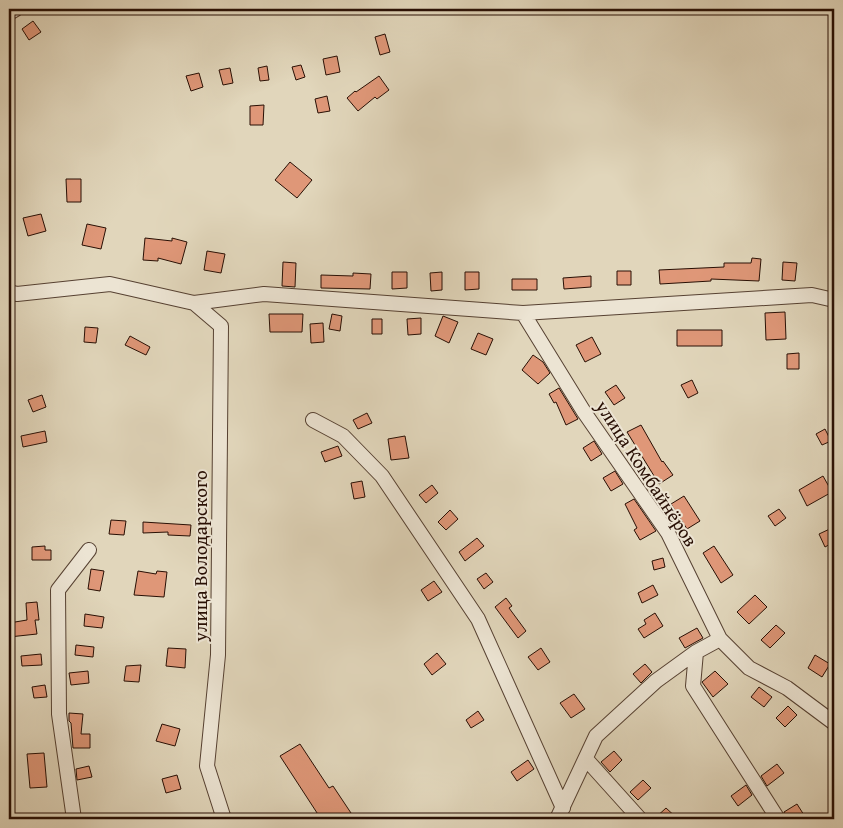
<svg xmlns="http://www.w3.org/2000/svg" width="843" height="828" font-family="'Gentium Book Plus',serif">
  <style>
    .building { fill: #df9778; stroke: #280f04 }
    .lines { fill: none; stroke-linecap: round; stroke-linejoin: round }
    .minor-casing { stroke: #564132; stroke-width: 16 }
    .minor { stroke: #ece4d3; stroke-width: 14 }
    .labels { text-anchor: middle; stroke-width: 4; stroke-linejoin: round; paint-order: stroke }
    .street-label { font-size: 19px; fill: #280f04; stroke: #ece4d3 }
  </style>
  <rect width="100%" height="100%" fill="#e1d6bb"/>
  <filter id="stains"><feTurbulence type="fractalNoise" baseFrequency=".004" numOctaves="4"/><feColorMatrix values="0 0 0 0 .2 0 0 0 0 .09 0 0 0 0 .02 0 0 0 .5 -.17"/></filter>
  <radialGradient id="worn" r=".72"><stop offset=".6" stop-color="#630" stop-opacity="0"/><stop offset="1" stop-color="#630" stop-opacity=".3"/></radialGradient>
  <path class="building" d="M33,21L41,32L29,40L22,29Z
    M385,34L390,52L380,55L375,37Z
    M337,56L340,72L326,75L323,59Z
    M301,65L305,77L296,80L292,67Z
    M267,66L269,80L260,81L258,68Z
    M230,68L233,83L223,85L219,70Z
    M199,73L203,87L191,91L186,76Z
    M379,76L389,90L377,99L375,97L358,111L347,98L355,91L356,92Z
    M327,96L330,111L318,113L315,99Z
    M264,105L263,125H250V106Z
    M290,162L312,180L297,198L275,180Z
    M66,179H81V202H67Z
    M41,214L46,231L28,236L23,218Z
    M87,224L106,228L101,249L82,245Z
    M145,238L172,241V238L187,242L181,264L158,258V261L143,260Z
    M207,251L225,254L221,273L204,270Z
    M752,258L761,259L759,281L711,279V281L660,284L659,270L724,267V263H751Z
    M283,262L296,263L295,287L282,286Z
    M783,262L797,263L795,281L782,280Z
    M617,271H631V285H617Z
    M392,272H407V288L392,289Z
    M442,272V290L431,291L430,273Z
    M465,272H479V289L465,290Z
    M353,273L371,274L370,289L321,288V275L353,276Z
    M591,276V287L564,289L563,278Z
    M512,279H537V290H512Z
    M785,312L786,339L766,340L765,313Z
    M269,314H303L302,332H270Z
    M332,314L342,316L340,331L329,329Z
    M443,316L458,322L449,343L435,336Z
    M421,318V334L408,335L407,319Z
    M372,319H382V334H372Z
    M323,323L324,342L311,343L310,324Z
    M85,327L98,328L96,343L84,342Z
    M677,330H722V346H677Z
    M478,333L493,339L486,355L471,349Z
    M130,336L150,347L146,355L125,345Z
    M592,337L601,354L585,362L576,345Z
    M799,353V369H787V354Z
    M533,355L543,362L550,373L538,384L522,370Z
    M692,380L698,393L688,398L681,385Z
    M616,385L625,398L614,405L605,392Z
    M559,388L578,419L566,425L556,402L554,403L549,394Z
    M42,395L46,407L33,412L28,400Z
    M367,413L372,423L358,429L353,420Z
    M641,425L662,462L663,461L673,475L659,484L627,432Z
    M825,429L831,441L822,445L816,434Z
    M45,431L47,442L23,447L21,436Z
    M405,436L409,458L391,460L388,439Z
    M594,441L602,454L591,461L583,448Z
    M338,446L342,456L325,462L321,452Z
    M615,471L623,484L611,491L603,478Z
    M823,476L832,492L807,506L799,490Z
    M362,481L365,497L354,499L351,483Z
    M432,485L438,493L426,503L419,495Z
    M684,496L700,521L687,529L671,504Z
    M634,499L656,531L640,540L634,530L637,528L625,504Z
    M779,509L786,518L775,526L768,516Z
    M450,510L458,519L446,530L438,522Z
    M111,520L126,521L124,535L109,534Z
    M143,522L191,525L190,536L168,535V532L143,533Z
    M834,527V542L825,547L819,534Z
    M477,538L484,546L465,561L459,552Z
    M45,546V550H51V560H32V547Z
    M714,546L733,575L721,583L703,553Z
    M663,558L665,567L654,570L652,561Z
    M91,569L104,571L100,591L88,589Z
    M138,571L156,574L157,571L167,572L164,597L134,595Z
    M486,573L493,582L484,589L477,579Z
    M434,581L442,592L428,601L421,590Z
    M653,585L658,595L642,603L638,593Z
    M755,595L767,607L749,624L737,612Z
    M506,598L512,606L509,608L526,631L518,638L495,607Z
    M37,602L39,620H35L37,634L9,637V623L27,620L26,603Z
    M655,613L663,626L644,638L638,629L646,624L644,620Z
    M85,614L104,617L102,628L84,626Z
    M776,625L785,633L770,648L761,640Z
    M697,628L703,638L685,648L679,638Z
    M76,645L94,647L93,657L75,655Z
    M168,648L186,649L185,668L166,666Z
    M541,648L550,662L538,670L528,657Z
    M437,653L446,664L432,675L424,664Z
    M41,654L42,665L22,666L21,656Z
    M815,655L830,664L822,677L808,668Z
    M645,664L652,672L641,683L633,674Z
    M141,665L139,682L124,681L126,666Z
    M88,671L89,683L71,685L69,673Z
    M715,671L728,684L713,697L702,682Z
    M45,685L47,697L34,698L32,687Z
    M759,687L772,697L764,707L751,697Z
    M574,694L585,709L571,718L560,703Z
    M788,706L797,715L785,727L776,718Z
    M478,711L484,720L471,728L466,720Z
    M69,713L83,714L81,734H90V748H73L71,723L69,721Z
    M162,724L180,729L175,746L156,741Z
    M300,744L329,788L333,786L355,819H321L280,756Z
    M614,751L622,760L610,772L601,762Z
    M44,753L47,787L30,788L27,754Z
    M528,760L534,769L517,781L511,772Z
    M777,764L784,773L767,786L761,776Z
    M89,766L92,777L77,780L76,769Z
    M177,775L181,789L166,793L162,779Z
    M643,780L651,788L638,800L630,792Z
    M746,785L752,795L738,806L731,796Z
    M797,804L804,815L797,819H787L784,812Z
    M666,808L678,819H654Z"/>
  <g class="lines">
    <g class="minor-casing">
      <path id="minor" d="M9,13L16,9
        M9,292L17,294L110,284L194,303L264,294L523,313L812,295L834,300
        M194,303L221,326L218,655L207,766L224,819
        M523,313L584,412L668,533L720,639L749,668L787,688L834,723
        M313,420L343,436L382,476L478,619L563,808
        M696,652L693,686L778,819
        M586,759L640,819
        M74,819L59,714L58,590L89,550
        M557,819L596,736L656,681L696,652L720,639"/>
    </g>
    <use href="#minor" class="minor"/>
  </g>
  <g class="labels">
    <g class="street-label">
      <text transform="translate(647 473) rotate(57)" y="7">улица Комбайнёров</text>
      <text transform="translate(200 556) rotate(-90)" y="7">улица Володарского</text>
    </g>
  </g>
  <rect width="843" height="828" fill="none" stroke="#e1d6bb" stroke-width="30"/>
  <rect x="10" y="10" width="823" height="808" fill="none" stroke="#280f04" stroke-width="2.5"/>
  <rect x="15" y="15" width="813" height="798" fill="none" stroke="#280f04"/>
  <rect width="100%" height="100%" filter="url(#stains)"/>
  <rect width="100%" height="100%" fill="url(#worn)"/>
</svg>
